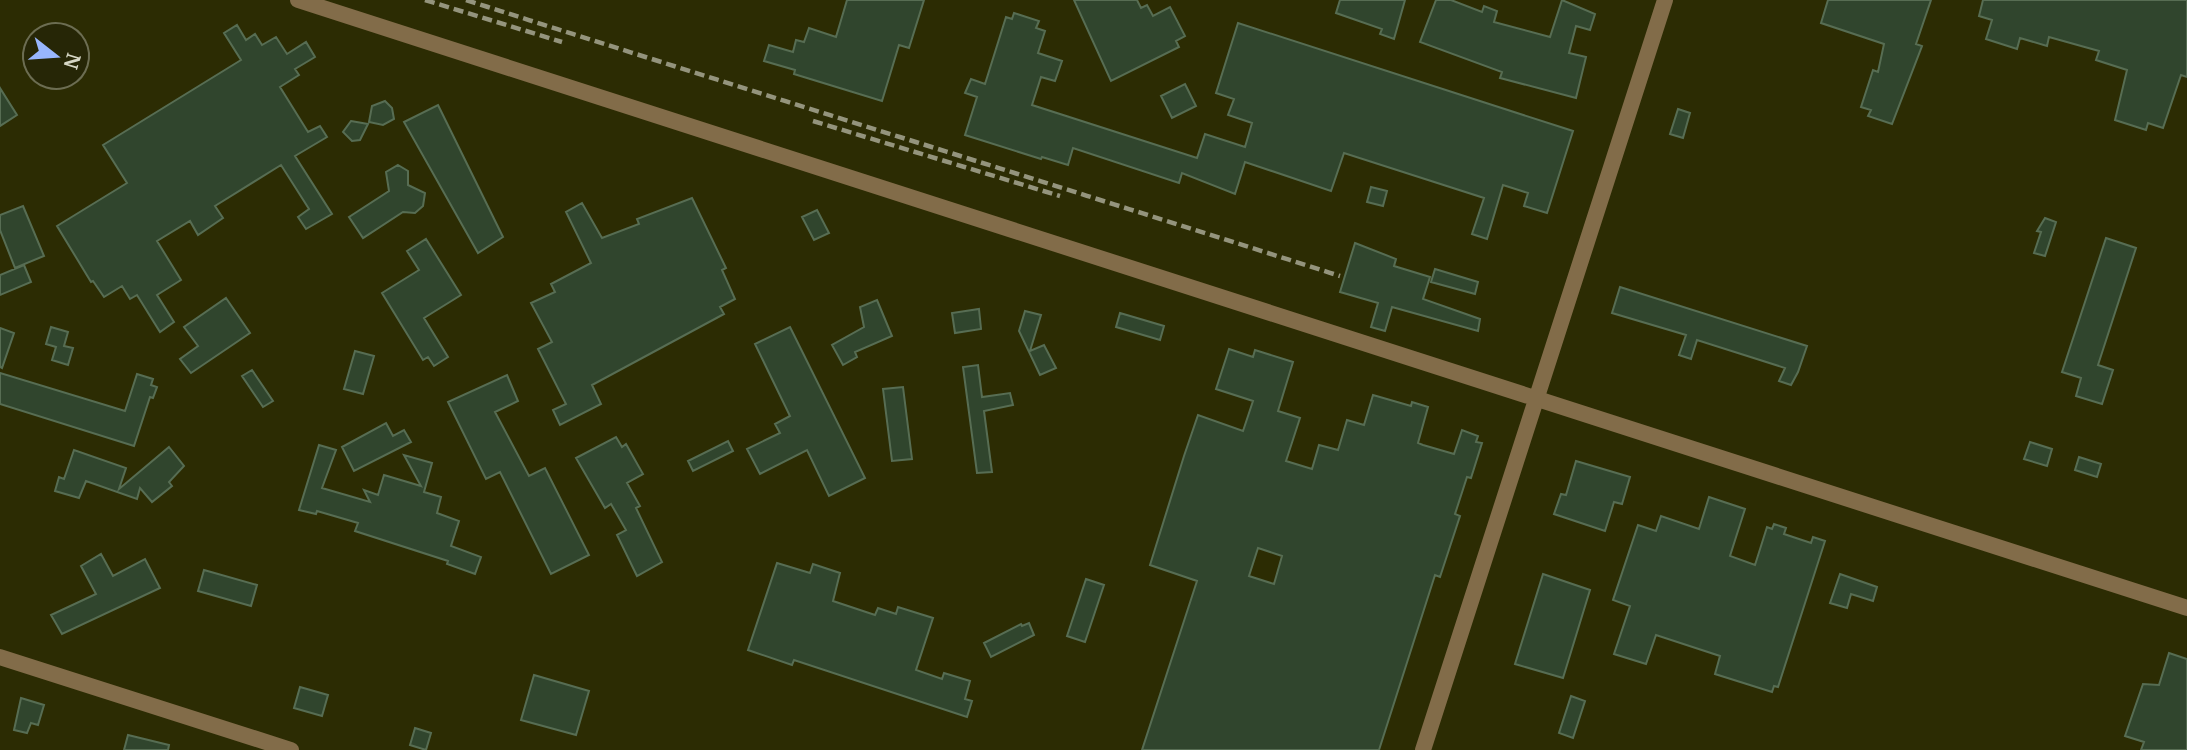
<svg xmlns="http://www.w3.org/2000/svg" width="2187" height="750" font-family="Merriweather,serif">
  <style>
    .built { fill: #2c2c03; fill-rule: evenodd }
    .building { fill: #30452d; stroke: #576d53; stroke-width: 2; fill-rule: evenodd }
    .lines { fill: none; stroke-linecap: round; stroke-linejoin: round }
    .minor { stroke: #826c49; stroke-width: 16 }
    .rail { stroke: #94947d; stroke-width: 4.5; stroke-dasharray: 10 5; stroke-linecap: butt }
  </style>
  <rect width="100%" height="100%" fill="#262606"/>
  <path class="built" d="M0,0H2187V750H0ZM35,35H77V77H35Z"/>
  <path class="building" d="M847,0H924L909,48L899,45L882,101L794,74L795,70L764,61L769,45L793,52L796,40L804,42L809,28L836,37Z
    M1074,0H1137L1141,8L1147,5L1153,16L1170,7L1185,36L1176,41L1179,47L1111,81Z
    M1340,0H1405L1394,39L1380,34L1382,29L1336,13Z
    M1436,0H1451L1482,12L1484,6L1497,11L1494,22L1550,37L1562,0L1595,14L1590,30L1576,26L1569,53L1586,57L1576,98L1500,78L1502,72L1420,42Z
    M1828,0H1931L1916,44L1922,46L1892,124L1868,116L1871,110L1861,107L1873,70L1878,72L1884,44L1821,23Z
    M1983,0H2187V77L2181,75L2163,128L2148,123L2146,130L2115,120L2127,70L2096,60L2099,51L2049,37L2047,46L2020,38L2017,49L1986,39L1992,20L1979,16Z
    M1014,13L1039,21L1036,28L1045,31L1038,53L1062,61L1055,81L1041,77L1032,105L1197,158L1205,134L1245,147L1252,123L1228,115L1234,99L1216,93L1238,23L1573,131L1547,213L1524,206L1528,193L1503,185L1487,239L1472,234L1484,198L1344,153L1331,191L1245,162L1235,194L1182,173L1179,183L1073,148L1068,165L1042,157L1041,159L965,135L977,97L965,93L971,79L985,84L1006,17L1012,19Z
    M237,25L246,40L255,34L262,45L276,37L287,54L306,42L315,57L295,69L299,75L280,87L308,132L320,126L327,137L295,156L332,214L306,229L298,217L309,209L281,165L215,206L223,218L198,235L190,221L157,241L181,280L157,295L174,322L160,332L137,295L130,299L122,286L104,297L93,281L91,282L57,226L127,183L103,145L241,60L224,33Z
    M1185,84L1196,106L1172,118L1161,96Z
    M0,88L17,115L0,126Z
    M385,101L392,108L394,119L383,125L369,122L372,106Z
    M438,105L503,237L478,253L404,122Z
    M1678,109L1690,113L1683,138L1670,134Z
    M351,121L368,124L360,140L352,141L343,132Z
    M398,165L408,171V185L425,193L423,206L415,213L403,212L363,238L349,217L389,191L386,172Z
    M1371,187L1387,191L1383,206L1367,202Z
    M692,198L726,268L722,270L735,299L720,307L724,314L592,385L601,404L560,425L553,410L566,404L538,349L552,342L531,303L555,292L551,284L591,263L566,212L582,203L602,238L639,224L637,219Z
    M23,206L44,256L15,268L0,230V215Z
    M817,210L829,233L814,240L802,217Z
    M2045,218L2056,222L2045,256L2034,253L2041,232L2037,231Z
    M2106,238L2136,248L2098,365L2113,370L2102,404L2076,396L2081,378L2062,372Z
    M426,239L461,295L424,318L448,357L434,366L428,357L423,360L382,293L419,270L407,251Z
    M1355,243L1396,259L1394,266L1430,277L1423,299L1480,319L1478,331L1392,307L1385,331L1371,327L1378,303L1340,292Z
    M24,265L31,282L0,295V275Z
    M1435,269L1478,282L1475,294L1431,282Z
    M1620,287L1807,346L1798,372L1791,385L1779,381L1785,368L1697,340L1691,359L1679,355L1686,335L1612,313Z
    M226,298L250,333L191,373L180,359L198,346L184,327Z
    M877,300L892,336L855,352L857,357L843,365L832,345L864,327L860,307Z
    M979,309L981,329L955,333L952,313Z
    M1025,311L1041,315L1030,351L1044,345L1056,368L1040,375L1019,331Z
    M1120,313L1164,326L1160,340L1116,327Z
    M51,327L68,332L64,346L73,348L68,365L52,360L56,347L46,344Z
    M790,327L865,478L829,496L807,450L760,474L747,449L780,433L775,424L790,416L755,344Z
    M0,328L14,333L2,368L0,367Z
    M1229,349L1253,357L1255,350L1293,362L1278,411L1300,418L1286,461L1312,469L1319,445L1338,450L1347,420L1364,425L1373,395L1411,406L1412,402L1428,407L1418,443L1423,445L1454,454L1462,430L1478,436L1476,442L1482,443L1471,478L1467,477L1455,514L1460,516L1440,577L1435,575L1379,750H1142L1197,581L1150,565L1184,456L1198,415L1243,431L1253,401L1216,389ZM1258,548L1282,556L1274,584L1249,576Z
    M355,351L374,356L363,394L344,389Z
    M978,365L982,397L1010,393L1013,405L984,411L992,472L977,473L963,367Z
    M252,370L273,401L263,407L242,376Z
    M0,373L125,411L137,374L153,379L151,385L157,387L153,398L150,397L134,446L0,404Z
    M507,375L518,401L495,412L529,476L545,468L589,555L551,574L500,472L486,479L448,402Z
    M903,387L912,459L892,461L883,389Z
    M386,423L393,436L404,430L411,442L354,471L342,447Z
    M616,437L622,447L626,444L643,474L627,483L640,506L636,508L662,562L637,576L617,535L626,530L611,504L605,508L576,458Z
    M728,441L733,451L693,471L688,461Z
    M2030,442L2052,449L2047,466L2024,459Z
    M319,445L336,450L322,488L370,502L364,490L378,495L384,475L421,486L404,455L432,463L424,492L441,497L437,513L459,521L451,546L481,557L475,574L447,564L448,561L355,531L358,523L317,511L316,514L299,510Z
    M169,447L184,466L169,482L172,486L152,502L140,488L137,499L86,481L79,498L55,491L59,477L64,479L74,450L126,468L119,489Z
    M2079,457L2101,464L2097,477L2075,470Z
    M1576,461L1630,477L1622,504L1614,502L1605,531L1554,514L1561,494L1566,495Z
    M1709,497L1745,509L1730,556L1755,565L1767,527L1772,529L1774,524L1786,528L1784,534L1811,543L1813,537L1825,541L1778,687L1774,686L1772,692L1715,674L1720,656L1656,635L1646,664L1614,654L1630,606L1613,600L1638,525L1656,531L1661,516L1699,529Z
    M101,554L113,576L145,559L160,588L62,634L51,615L96,594L81,566Z
    M777,563L810,573L813,564L840,573L833,601L875,615L878,608L896,614L898,607L933,618L916,670L942,679L944,673L970,681L965,699L972,701L967,717L794,660L792,665L748,650Z
    M204,570L257,585L251,606L198,591Z
    M1543,574L1590,590L1563,678L1515,664Z
    M1840,574L1877,587L1873,601L1851,594L1847,608L1830,603Z
    M1086,579L1104,585L1085,642L1067,636Z
    M1029,623L1034,635L991,657L984,643L1021,624L1022,626Z
    M2169,653L2187,659V750H2141L2144,742L2125,736L2143,684L2159,685Z
    M534,675L589,691L576,735L521,720Z
    M300,687L328,695L322,716L294,708Z
    M1571,696L1585,701L1573,738L1559,733Z
    M21,698L44,705L38,725L31,723L27,733L14,730Z
    M415,728L431,733L426,750L410,745Z
    M128,735L169,745L168,750H124Z"/>
  <g class="lines">
    <path class="minor" d="M298,0L2187,608
      M0,657L291,750
      M1423,750L1665,0"/>
    <path class="rail" d="M425,0L562,42
      M466,0C757,93 1049,183 1340,276
      M813,121L1060,196"/>
  </g>
  <g transform="translate(56 56) rotate(107)"><circle r="33" fill="#262606" stroke="#6c6d52" stroke-width="2"/>
  <path d="M0-5L12 26L0 18L-12 26Z" fill="#98b6fd"/>
  <text y="-10" font-size="19" font-weight="bold" text-anchor="middle" fill="#d6d7c5">N</text>
  </g>
</svg>
